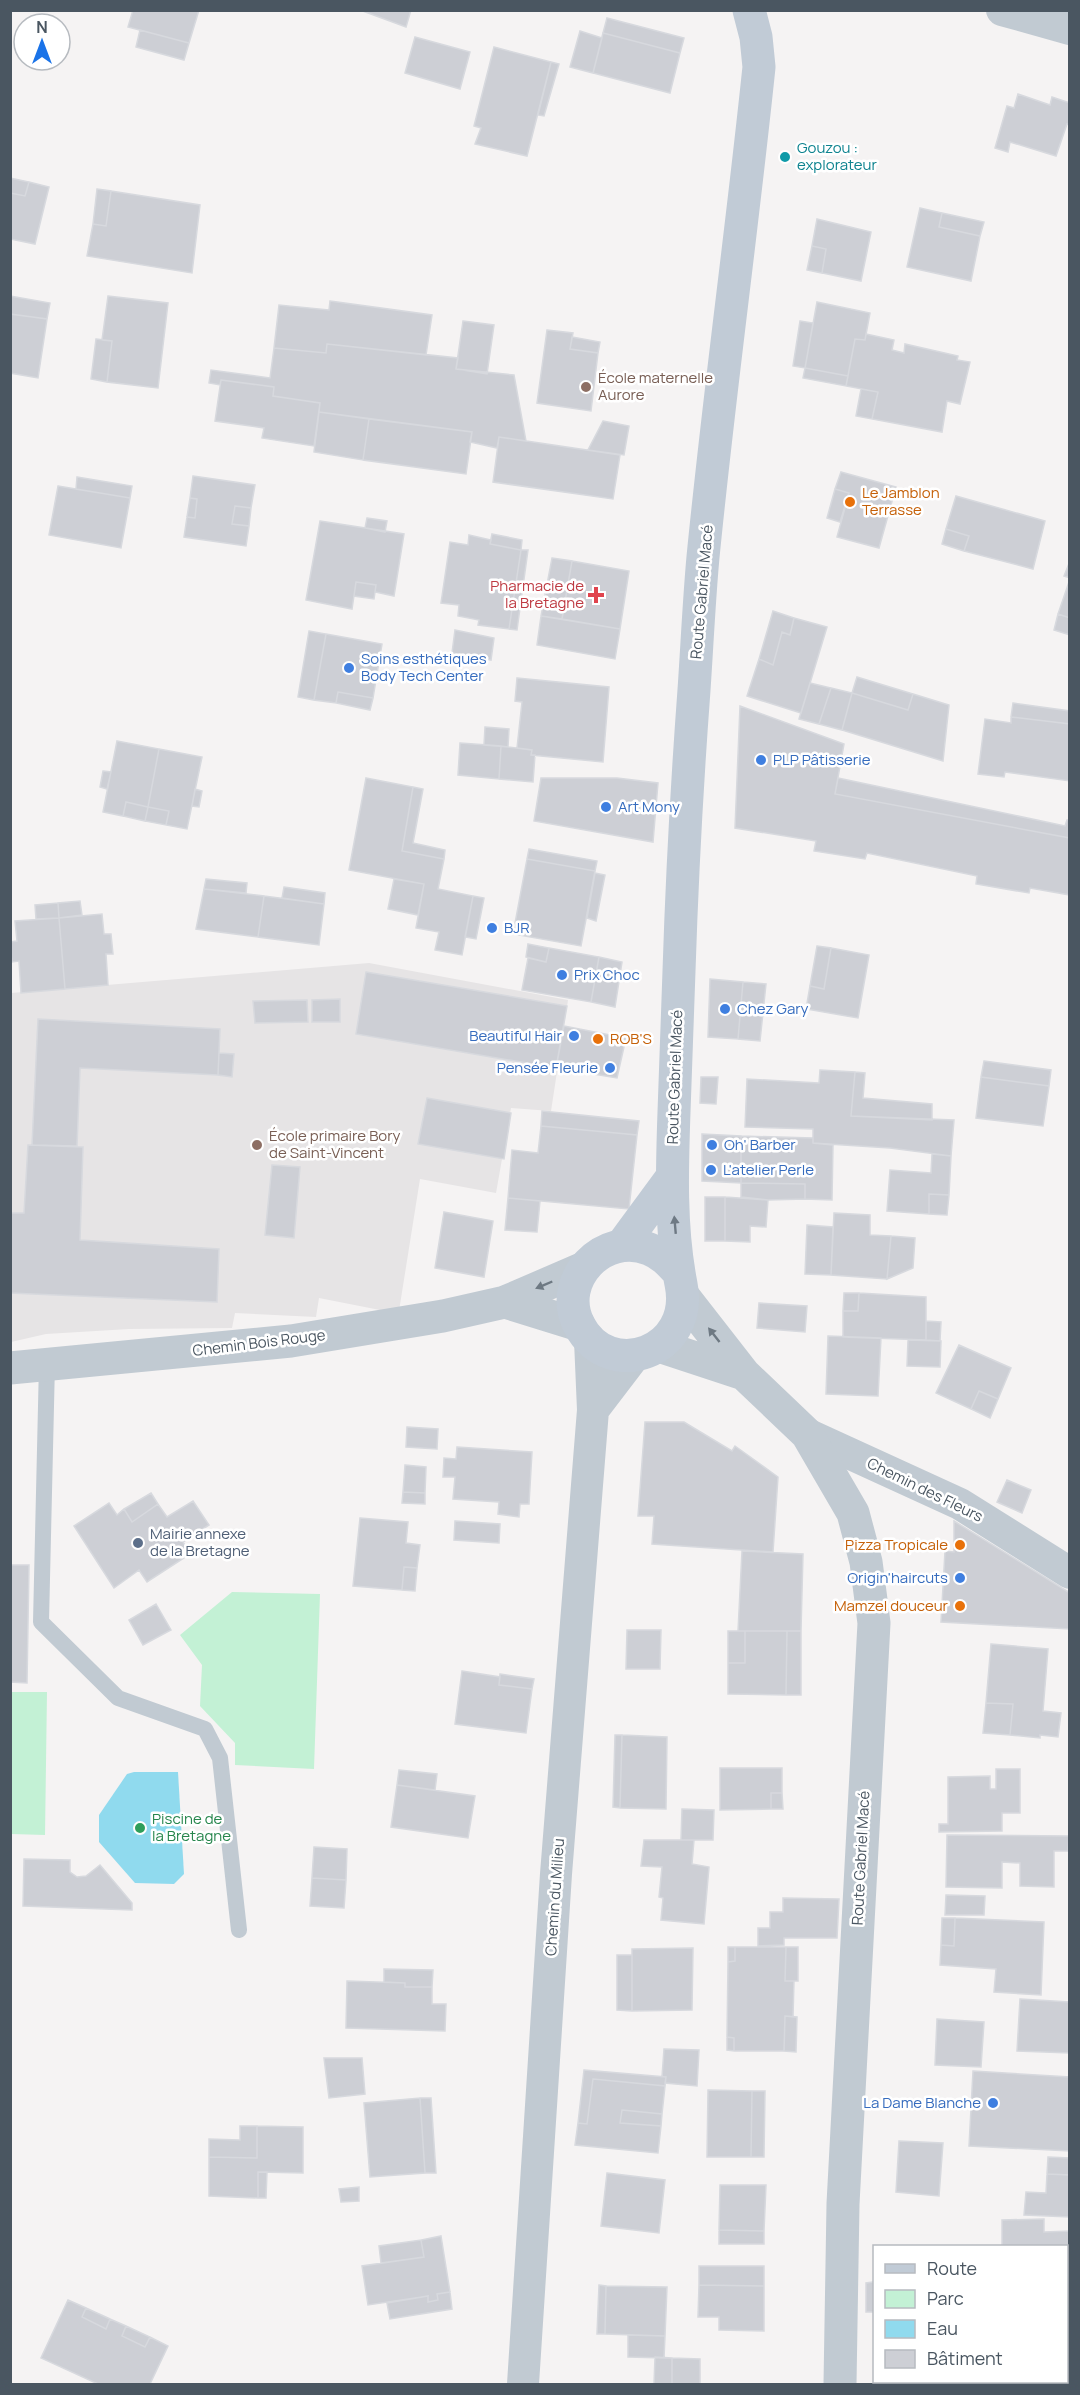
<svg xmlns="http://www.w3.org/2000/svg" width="1080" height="2395" font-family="Manrope,sans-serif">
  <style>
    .education { fill: #e6e4e5 }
    .green { fill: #c3f1d5 }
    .water { fill: #90daee }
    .building { fill: #cdcfd5; stroke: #d7d9de; stroke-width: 1.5 }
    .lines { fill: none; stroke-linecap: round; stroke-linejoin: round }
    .service { stroke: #c1cad2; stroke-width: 16 }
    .minor { stroke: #c1cad2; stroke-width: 32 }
    .tertiary { stroke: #c1cad2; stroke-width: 33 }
    .secondary { stroke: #c1cbd6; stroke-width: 33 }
    .oneway { fill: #6e7984 }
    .oneway2 { fill: #6e7983 }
    .culture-dot { fill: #0f9aa8; stroke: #fff; stroke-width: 2 }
    .education-dot { fill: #8d6e63; stroke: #fff; stroke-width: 2 }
    .food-dot { fill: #e8710a; stroke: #fff; stroke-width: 2 }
    .health-dot { fill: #e0444e; stroke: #fff; stroke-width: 2 }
    .shop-dot { fill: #3f7fe0; stroke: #fff; stroke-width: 2 }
    .service-dot { fill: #5c6f8a; stroke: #fff; stroke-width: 2 }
    .leisure-dot { fill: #2e9e5b; stroke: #fff; stroke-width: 2 }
    .labels { text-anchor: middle; stroke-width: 5; stroke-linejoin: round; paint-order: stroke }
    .culture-label { font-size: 15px; fill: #0d838f; stroke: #fff; text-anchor: start }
    .education-label { font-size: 15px; fill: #785e54; stroke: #fff; text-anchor: start }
    .food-label { font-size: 15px; fill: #c56008; stroke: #fff; text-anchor: start }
    .health-label { font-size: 15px; fill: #be3a42; stroke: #fff; text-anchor: end }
    .street-label { font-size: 15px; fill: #4a5661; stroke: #fff }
    .shop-label { font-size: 15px; fill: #366cbe; stroke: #fff; text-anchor: start }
    .service-label { font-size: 15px; fill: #4e5e75; stroke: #fff; text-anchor: start }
    .leisure-label { font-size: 15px; fill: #27864d; stroke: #fff; text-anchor: start }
  </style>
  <rect width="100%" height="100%" fill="#f5f3f3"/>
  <path class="education" d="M369,963L568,1000L551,1111L511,1108L496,1193L420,1179L399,1311H385L319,1298L316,1317L235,1313L232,1328L129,1329L46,1334L11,1342V993Z"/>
  <path class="green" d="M232,1592L320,1594L314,1769L235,1765V1743L200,1706L202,1665L180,1635Z
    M11,1692H47L45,1835L11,1834Z"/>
  <path class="water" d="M134,1772H178L184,1874L174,1884L135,1883L99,1842V1815L127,1774Z"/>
  <path class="building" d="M133,10H199L189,43L128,27Z
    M360,10H411L406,27Z
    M607,18L684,38L680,53L603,33Z
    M140,30L189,43L184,60L136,47Z
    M580,31L602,38L593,73L570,67Z
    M603,33L680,53L670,93L593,73Z
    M415,37L470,52L460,89L405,73Z
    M494,47L551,62L527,156L475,144L481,128L474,126Z
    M551,62L559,64L544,116L538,115Z
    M1018,94L1050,105L1052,97L1070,103V125L1067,124L1056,156L1010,142L1008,152L995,148L1007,106L1014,108Z
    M10,178L29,182L25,196L10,193Z
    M29,182L49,187L35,244L10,239V193L25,196Z
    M97,189L111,191L106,226L93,224Z
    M111,191L200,205L192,273L87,256L93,224L106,226Z
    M920,208L942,213L939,227L980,236L971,281L907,267Z
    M942,213L984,222L980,236L939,227Z
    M817,219L871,232L861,281L822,273L826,249L812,246Z
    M812,246L826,249L822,273L807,270Z
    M10,296L50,303L47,319L10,314Z
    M108,296L168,303L158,388L107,382L112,341L102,340Z
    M330,301L432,315L426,355L327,344L326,353L274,348L279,305L329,310Z
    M817,302L870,313L865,340L855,339L848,376L805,368Z
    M10,314L47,319L38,378L10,373Z
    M463,321L494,325L487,374L456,369Z
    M800,321L813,323L805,368L793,366Z
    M547,330L573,333L570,349L598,353L591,411L537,403Z
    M866,334L894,340L892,350L904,353L905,344L958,356L957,360L970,362L960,404L947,401L942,432L872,419L878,392L846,386L855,339L865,340Z
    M572,337L600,342L598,353L570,349Z
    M96,339L112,341L107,382L91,379Z
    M327,344L458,358L456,369L514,375L526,441L499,437L497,448L470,442L472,432L319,412L320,403L273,396L274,387L221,380L220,385L209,383L211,370L270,378L274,348L326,353Z
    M805,368L848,376L846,386L803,378Z
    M221,380L274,387L273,396L320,403L314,446L262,438L264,428L215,421Z
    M861,389L878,392L872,419L856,416Z
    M319,412L369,419L363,460L314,452Z
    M369,419L472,432L466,474L363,460Z
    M603,421L629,426L624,455L588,450Z
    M499,437L620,455L613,499L493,482Z
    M841,472L896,487L879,548L837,537L849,493L835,489Z
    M193,476L255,485L251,508L235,506L232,524L249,526L246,546L184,537L187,517L195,518L197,499L190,498Z
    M77,477L132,486L130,498L76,489Z
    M58,486L130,498L121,548L49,535Z
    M835,489L849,493L840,522L827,518Z
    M956,496L1045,521L1033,569L964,551L969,536L946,529Z
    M190,498L197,499L195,518L187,517Z
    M235,506L251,508L249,526L232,524Z
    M367,518L387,521L385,532L365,528Z
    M320,521L404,534L394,596L375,592L376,585L356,582L352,609L306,600Z
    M946,529L969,536L964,551L942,544Z
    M492,534L522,540L521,550L490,544Z
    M469,535L491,540L490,544L521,550L509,629L478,625L479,620L458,616L459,605L441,603L450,542L468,545Z
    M521,550H528L517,630L509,629Z
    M552,558L572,561L562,619L541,616Z
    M572,561L629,571L620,629L562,619Z
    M1070,561V578L1064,576Z
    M1070,579V618L1058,614Z
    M356,582L376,585L374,599L354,596Z
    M773,611L794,618L790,635L782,632L773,665L759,659Z
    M1058,614L1070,618V635L1054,630Z
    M541,616L620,629L615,659L537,645Z
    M794,618L827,627L801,713L747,696L759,659L773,665L782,632L790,635Z
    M455,630L494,638L491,660L452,653Z
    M309,631L326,634L314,700L298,697Z
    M326,634L382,644L373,698L338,692L336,703L314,700Z
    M857,677L913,694L908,710L852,693Z
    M517,678L609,687L603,762L531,755L532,750L517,748L522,702L515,701Z
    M810,683L831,688L819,724L799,719Z
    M831,688L852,693L842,730L819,724Z
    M338,692L373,698L370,710L336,703Z
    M852,693L908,710L913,694L949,705L943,761L842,730Z
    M1013,703L1070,711V724L1011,717Z
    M740,706L844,744L835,794L1070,838V895L1030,888L1029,893L976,884L977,876L867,853L865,859L814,851L816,841L735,828Z
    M1011,717L1070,724V781L1005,772L1004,777L978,774L985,719L1011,723Z
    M485,727L509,729L508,747L484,745Z
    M117,741L159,749L148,807L126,802L123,816L103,812Z
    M460,743L501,746L499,779L458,775Z
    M501,746L532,750L531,755H535L533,782L499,779Z
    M159,749L202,757L187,829L166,825L169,811L148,807Z
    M103,771L111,772L107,789L100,787Z
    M366,778L413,787L402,851L444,859L438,889L473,896L462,955L435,950L439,932L416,928L424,884L349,870Z
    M541,778H617L658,783L653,842L534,821Z
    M838,778L1065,826L1067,820H1070V838L835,794Z
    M413,787L423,789L413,843L445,850L444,859L402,851Z
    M195,789L202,791L199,807L192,806Z
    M126,802L148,807L145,821L123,816Z
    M148,807L169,811L166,825L145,821Z
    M529,849L597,861L595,871L527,859Z
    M527,859L595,871L581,946L513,934Z
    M595,873L605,875L596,921L587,918Z
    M206,879L247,883L246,893L204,889Z
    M394,879L424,884L418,915L388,909Z
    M284,887L325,893L324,904L282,898Z
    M204,889L264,896L258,937L196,929Z
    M264,896L324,904L319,945L258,937Z
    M473,896L484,898L476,939L465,937Z
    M80,901L82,915L59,918L58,903Z
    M58,903L59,918L36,919L35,905Z
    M102,914L104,934H111L113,954H106L108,985L65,989L59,918Z
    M59,918L65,989L21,993L19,961L12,962L10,948V942L17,941L15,921Z
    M528,944L549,948L546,962L526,957Z
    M817,946L831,948L824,989L810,986Z
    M549,948L599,957L591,1002L522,990L528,958L546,962Z
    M831,948L869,955L858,1018L806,1009L810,986L824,989Z
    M599,957L622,962L615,1007L591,1002Z
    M366,972L567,1006L556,1068L356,1034Z
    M710,979L743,982L738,1039L708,1037Z
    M743,982L766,984L760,1041L738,1039Z
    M340,999V1022H312V1000Z
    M307,1000L308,1022L255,1023L253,1001Z
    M38,1019L220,1029L218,1075L80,1068L77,1146L32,1145Z
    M564,1026L626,1038L617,1078L556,1068Z
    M219,1053L234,1054L232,1077L218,1075Z
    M984,1061L1051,1070L1049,1086L981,1077Z
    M820,1070L855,1072L851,1116L954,1120L951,1156L890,1148L813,1143V1129L745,1127L747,1079L819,1083Z
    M855,1072L865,1073L863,1098L932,1104V1120L851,1116Z
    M701,1077H718L716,1104L700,1103Z
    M981,1077L1049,1086L1043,1126L976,1118Z
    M427,1098L511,1113L504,1159L418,1144Z
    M542,1111L639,1121L637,1135L541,1126Z
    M541,1126L637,1135L629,1209L508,1198L512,1150L538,1153Z
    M702,1134L741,1136V1183L702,1181Z
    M741,1136L813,1138V1143L833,1145L832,1200L805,1199V1184L741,1183Z
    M28,1145L83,1147L80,1240L219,1249L217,1302L10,1293V1213H24Z
    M932,1154L951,1156L949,1195L929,1194V1214L887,1211L890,1170L931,1173Z
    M272,1165L300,1167L294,1238L265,1235Z
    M741,1183L805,1184V1199L768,1200L741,1197Z
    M929,1194L949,1195L947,1215L929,1214Z
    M705,1197H725V1241H705Z
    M725,1197L768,1200L766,1227L750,1226V1242L725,1241Z
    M508,1198L540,1201L537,1232L505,1230Z
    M444,1212L493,1221L484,1277L435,1268Z
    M834,1213L870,1215V1235L891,1236L887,1279L831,1275Z
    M807,1225L833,1227L831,1275L805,1274Z
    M891,1236L915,1238L913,1268L887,1279Z
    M844,1293H859L858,1311H843Z
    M859,1293L926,1297V1340L843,1337V1311H858Z
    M759,1303L807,1306L805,1332L757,1328Z
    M926,1321L941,1322L940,1341L926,1340Z
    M828,1336L881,1338L878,1396L826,1394Z
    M908,1340L941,1341L940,1367L907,1366Z
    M959,1345L1011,1368L998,1399L979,1391L971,1409L936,1393Z
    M979,1391L998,1399L990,1418L971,1409Z
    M645,1422H684L732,1451L735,1446L778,1477L773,1552L652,1544L654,1516H638Z
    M407,1427L438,1429L437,1449L406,1447Z
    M457,1447L532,1452L529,1504H520L519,1517L498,1514L499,1502L453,1499L455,1477H443L444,1458L456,1459Z
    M405,1465L426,1467L425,1493L403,1492Z
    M1007,1480L1031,1490L1022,1513L997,1502Z
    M403,1492L425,1493V1504L402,1503Z
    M151,1493L158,1504L132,1522L124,1509Z
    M193,1501L209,1525L183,1542L190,1554L147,1582L139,1570L114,1588L74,1526L109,1503L117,1515L124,1509L132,1522L158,1504L167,1517Z
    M360,1518L408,1522L406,1543L420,1545L417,1568L404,1567L402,1590L353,1586Z
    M455,1521L500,1524L499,1543L454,1540Z
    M954,1521L1070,1593V1629L941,1622L945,1551L954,1552Z
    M742,1551L803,1554L801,1631H738Z
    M10,1565H29L27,1683L10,1682Z
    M404,1567L417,1568L415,1591L402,1590Z
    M156,1604L171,1630L143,1645L129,1620Z
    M627,1630H661L660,1669H626Z
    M728,1631H745V1663H728Z
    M745,1631H787L786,1695L728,1694V1663H745Z
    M787,1631H801V1695H786Z
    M991,1644L1048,1649L1043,1711L1061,1713L1058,1737L1040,1735V1738L1010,1735L1013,1704L986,1703Z
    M462,1671L500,1677L499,1685L532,1689L526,1733L455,1724Z
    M500,1674L534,1679L532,1689L499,1685Z
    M986,1703L1013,1704L1010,1735L983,1733Z
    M615,1735H622L620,1808L613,1807Z
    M622,1735L667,1737L666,1809L620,1808Z
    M720,1768H782V1793H771V1809L720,1810Z
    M996,1769H1020V1813H1002V1831L939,1832V1824H948V1777L990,1776V1789H996Z
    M399,1770L437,1774L435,1790L397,1785Z
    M397,1785L475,1796L468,1838L391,1827Z
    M771,1793H782L783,1809H771Z
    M682,1809L714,1810L713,1840H681Z
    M947,1835L1069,1836L1068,1851H1054V1887L1020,1886V1863L1002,1862V1888L946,1887Z
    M644,1840H694L692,1864L709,1867L704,1924L661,1920L663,1898L659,1897L662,1867L641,1866Z
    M314,1847L347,1849L346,1880L312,1878Z
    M24,1859L70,1860V1872L77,1877L86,1876L100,1865L132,1903V1910L23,1906Z
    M312,1878L346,1880L344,1908L310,1906Z
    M946,1895L985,1896L984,1915H945Z
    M783,1898L839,1899L837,1938H784V1945L758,1946V1928H770V1912H783Z
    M942,1918H955L954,1946L941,1945Z
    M955,1918L1044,1922L1041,1995L994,1992L996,1969L940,1965L941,1945L954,1946Z
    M728,1947H735V1961L728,1962Z
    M735,1947H786L785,1981H794L793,2017L785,2016L784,2051H734V2038L727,2037L728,1962L735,1961Z
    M786,1947H798V1981H785Z
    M693,1948L692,2010L632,2011V1949Z
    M617,1955H632V2011L617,2010Z
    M384,1969L433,1970L432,1987H405V1983L384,1982Z
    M347,1981L405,1983V1987H432V2004H446L445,2031L346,2028Z
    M1020,1999L1070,2002V2053L1017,2051Z
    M785,2016L797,2017L796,2052L784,2051Z
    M937,2019L984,2022L981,2067L935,2065Z
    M727,2037L734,2038V2051L727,2050Z
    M664,2049L699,2050L697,2086L665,2083L666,2077H662Z
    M324,2058H362L365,2094L329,2098Z
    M584,2070L666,2077L665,2086L593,2079L587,2124L578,2123Z
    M973,2071L1070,2077V2151L969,2146Z
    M593,2079L665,2086L662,2114L622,2110L620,2123L661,2126L658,2153L575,2145L578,2123L587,2124Z
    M708,2090L752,2091L751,2157H707Z
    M752,2091H765L764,2157H751Z
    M420,2098L425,2173L370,2177L364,2103Z
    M420,2098H431L436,2173H425Z
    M622,2110L662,2114L661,2126L620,2123Z
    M240,2126H257V2158L209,2157V2139L240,2140Z
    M257,2126L303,2127V2173L258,2172V2198L209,2196V2157L257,2158Z
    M899,2141L943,2143L939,2196L896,2192Z
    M1048,2157L1070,2158V2175L1047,2174Z
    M258,2172H267L266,2198H258Z
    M607,2173L665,2180L659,2233L601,2226Z
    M1047,2174L1070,2175V2217L1024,2215L1026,2192L1046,2193Z
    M720,2185H766L764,2231L719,2230Z
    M359,2187V2201L341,2202L339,2189Z
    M1044,2219V2232L1070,2231V2251H1066V2246H1002V2220Z
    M719,2230L764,2231V2244H719Z
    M441,2236L450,2292L437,2294L438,2300L428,2302V2296L368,2305L362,2266L424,2257L421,2240Z
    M421,2240L424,2257L381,2263L379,2246Z
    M699,2266H764V2286L699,2285Z
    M873,2282H874V2312H866V2283Z
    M599,2285L606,2286L605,2334H597Z
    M699,2285L764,2286V2331L719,2330V2317H698Z
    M606,2286L667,2287L665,2336L605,2334Z
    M450,2292L452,2309L390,2319L387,2303L428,2296V2302L438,2300L437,2294Z
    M68,2300L86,2308L82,2317L106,2329L110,2319L126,2326L122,2336L145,2347L150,2337L168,2346L150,2384H98L41,2358Z
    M86,2308L110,2319L106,2329L82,2317Z
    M126,2326L150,2337L145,2347L122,2336Z
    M628,2335L665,2336L664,2358L628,2357Z
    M655,2357L672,2358V2384H654Z
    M672,2358L700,2359V2384H672Z
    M977,2382H1023L1007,2384H978Z"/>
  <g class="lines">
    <path class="service" d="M47,1363L41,1622L118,1698L205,1729L220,1758L239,1930"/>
    <path class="minor" d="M1002,10L1070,29
      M593,1410L635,1355
      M807,1434L960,1504L1070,1573
      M523,2384L556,1874L593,1410L590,1340"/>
    <path class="tertiary" d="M684,1297L744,1374L807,1434L853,1513L866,1562L874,1623L843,2204L840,2384
      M505,1302L579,1325
      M659,1346L744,1374
      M10,1368L291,1341L443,1316L505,1302L584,1268"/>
    <path class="secondary" d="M622,1245L672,1177
      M679,1273C670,1263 662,1254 649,1249C604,1231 556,1280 579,1325C609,1383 695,1352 681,1284C670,1228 672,1169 674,1112C676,1065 677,1018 679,971C682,877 687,784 694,690C697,646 699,601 703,557C719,394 742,231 759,67L756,37L749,10"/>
  </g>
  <defs><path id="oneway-solid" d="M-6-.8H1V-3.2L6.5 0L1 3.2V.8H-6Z" transform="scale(1.5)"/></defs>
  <use class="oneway" href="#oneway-solid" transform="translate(675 1225) rotate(-95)"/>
  <g class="oneway2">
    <use href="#oneway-solid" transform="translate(544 1285) rotate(157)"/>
    <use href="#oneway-solid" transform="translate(714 1335) rotate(-128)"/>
  </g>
  <circle class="culture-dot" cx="785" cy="157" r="6"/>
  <g class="education-dot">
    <circle cx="586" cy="387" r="6"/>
    <circle cx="257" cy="1145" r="6"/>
  </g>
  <g class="food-dot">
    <circle cx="850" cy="502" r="6"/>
    <circle cx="598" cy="1039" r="6"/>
    <circle cx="960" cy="1545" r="6"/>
    <circle cx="960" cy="1606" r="6"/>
  </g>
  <path class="health-dot" d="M593 586h6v6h6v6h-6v6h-6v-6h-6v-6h6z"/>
  <g class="shop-dot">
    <circle cx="349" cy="668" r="6"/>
    <circle cx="761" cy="760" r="6"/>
    <circle cx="606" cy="807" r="6"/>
    <circle cx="492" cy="928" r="6"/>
    <circle cx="562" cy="975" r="6"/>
    <circle cx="725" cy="1009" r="6"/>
    <circle cx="574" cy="1036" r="6"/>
    <circle cx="610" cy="1068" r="6"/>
    <circle cx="712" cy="1145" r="6"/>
    <circle cx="711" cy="1170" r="6"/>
    <circle cx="960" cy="1578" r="6"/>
    <circle cx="993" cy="2103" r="6"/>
  </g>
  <circle class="service-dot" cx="138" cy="1543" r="6"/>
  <circle class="leisure-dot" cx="140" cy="1828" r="6"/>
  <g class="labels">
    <g class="culture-label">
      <text x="797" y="153">Gouzou :<tspan x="797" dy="17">explorateur</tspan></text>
    </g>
    <g class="education-label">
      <text x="598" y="383">École maternelle<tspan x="598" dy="17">Aurore</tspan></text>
      <text x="269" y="1141">École primaire Bory<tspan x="269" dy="17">de Saint-Vincent</tspan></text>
    </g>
    <g class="food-label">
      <text x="862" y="498">Le Jamblon<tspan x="862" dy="17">Terrasse</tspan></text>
      <text x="610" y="1044">ROB'S</text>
      <text x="948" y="1550" text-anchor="end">Pizza Tropicale</text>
      <text x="948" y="1611" text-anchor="end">Mamzel douceur</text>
    </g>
    <g class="health-label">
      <text x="584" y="591">Pharmacie de<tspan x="584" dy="17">la Bretagne</tspan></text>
    </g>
    <g class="street-label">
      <text transform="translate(702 592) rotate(-85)" y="5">Route Gabriel Macé</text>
      <text transform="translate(675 1077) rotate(-88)" y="5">Route Gabriel Macé</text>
      <text transform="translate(259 1343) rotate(-7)" y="5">Chemin Bois Rouge</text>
      <text transform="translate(925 1490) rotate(26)" y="5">Chemin des Fleurs</text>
      <text transform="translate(861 1858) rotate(-87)" y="5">Route Gabriel Macé</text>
      <text transform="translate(555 1897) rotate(-86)" y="5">Chemin du Milieu</text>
    </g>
    <g class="shop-label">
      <text x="361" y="664">Soins esthétiques<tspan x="361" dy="17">Body Tech Center</tspan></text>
      <text x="773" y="765">PLP Pâtisserie</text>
      <text x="618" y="812">Art Mony</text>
      <text x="504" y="933">BJR</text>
      <text x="574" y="980">Prix Choc</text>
      <text x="737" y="1014">Chez Gary</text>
      <text x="562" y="1041" text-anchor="end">Beautiful Hair</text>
      <text x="598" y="1073" text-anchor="end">Pensée Fleurie</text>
      <text x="724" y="1150">Oh' Barber</text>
      <text x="723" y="1175">L'atelier Perle</text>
      <text x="948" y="1583" text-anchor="end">Origin'haircuts</text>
      <text x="981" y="2108" text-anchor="end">La Dame Blanche</text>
    </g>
    <g class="service-label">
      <text x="150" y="1539">Mairie annexe<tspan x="150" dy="17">de la Bretagne</tspan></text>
    </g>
    <g class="leisure-label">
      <text x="152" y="1824">Piscine de<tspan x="152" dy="17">la Bretagne</tspan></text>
    </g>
  </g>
  <rect width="1080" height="2395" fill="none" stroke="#4a5661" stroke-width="24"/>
  <rect x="873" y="2245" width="195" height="138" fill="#ffffff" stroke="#b7bbc0" stroke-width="1.5"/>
  <rect x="885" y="2264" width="30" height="9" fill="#c1cbd6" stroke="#b7bbc0" stroke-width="1.5"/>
  <text x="927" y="2275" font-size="18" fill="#4a5661">Route</text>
  <rect x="885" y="2290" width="30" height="18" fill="#c3f1d5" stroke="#b7bbc0" stroke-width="1.5"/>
  <text x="927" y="2305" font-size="18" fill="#4a5661">Parc</text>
  <rect x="885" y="2320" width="30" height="18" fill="#90daee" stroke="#b7bbc0" stroke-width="1.5"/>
  <text x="927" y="2335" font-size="18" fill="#4a5661">Eau</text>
  <rect x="885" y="2350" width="30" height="18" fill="#cdcfd5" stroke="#b7bbc0" stroke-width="1.5"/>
  <text x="927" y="2365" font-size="18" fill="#4a5661">Bâtiment</text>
  <g transform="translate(42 42)"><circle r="28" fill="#ffffff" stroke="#b7bbc0" stroke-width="1.5"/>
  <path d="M0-4.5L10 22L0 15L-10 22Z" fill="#1a73e8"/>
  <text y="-9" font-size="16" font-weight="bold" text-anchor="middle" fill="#4a5661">N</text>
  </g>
</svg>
